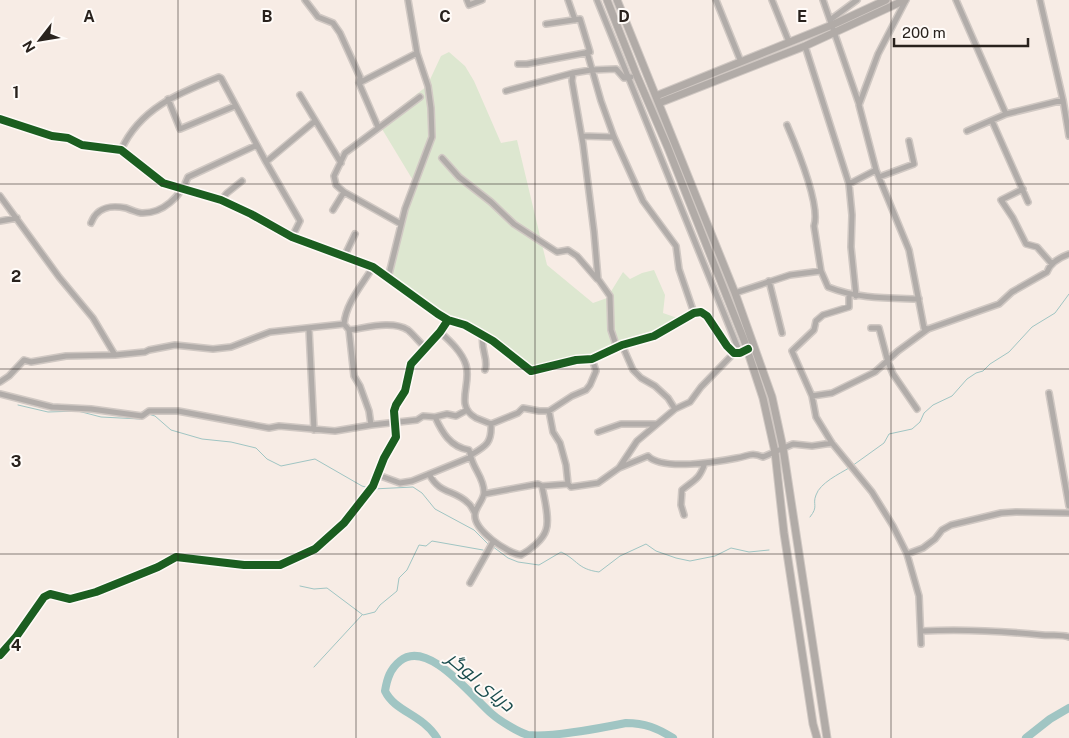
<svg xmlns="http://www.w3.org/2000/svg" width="1069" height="738" font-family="'Public Sans',Cairo,sans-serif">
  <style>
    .green { fill: #dde7d0 }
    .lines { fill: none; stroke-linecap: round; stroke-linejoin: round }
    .stream { stroke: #a0c5c3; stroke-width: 1 }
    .river { stroke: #a0c5c3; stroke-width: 8 }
    .street-casing { stroke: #d0c8c3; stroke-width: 8 }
    .secondary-casing { stroke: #d0c8c3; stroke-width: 9 }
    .street { stroke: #b1aca9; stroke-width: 5 }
    .secondary { stroke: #b1aba7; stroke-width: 7 }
    .cycleway-casing { stroke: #fffbf8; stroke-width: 11 }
    .cycleway { stroke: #1b5e20; stroke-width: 8 }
    .grid { fill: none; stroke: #29221d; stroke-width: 1; stroke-opacity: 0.55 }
    .labels { text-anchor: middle; stroke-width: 4; stroke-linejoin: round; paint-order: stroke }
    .water-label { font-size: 19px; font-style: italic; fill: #194c4d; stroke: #fffbf8 }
    .grid-label { font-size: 16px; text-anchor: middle; font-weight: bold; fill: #29221d; stroke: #fffbf8; stroke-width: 4; stroke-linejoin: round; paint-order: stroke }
  </style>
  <rect width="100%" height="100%" fill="#f7ece5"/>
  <path class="green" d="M449,52L465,66L474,81L501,143L517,140L547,265L593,303L607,298L623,272L630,279L642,273L654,270L665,295L663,313L683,320L607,353L531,371L493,341L448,320L388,278L414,182L379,124L427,86L441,56Z"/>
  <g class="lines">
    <path class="stream" d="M18,405L48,412L78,411L101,417L140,419
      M148,414L155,416L171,430L202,439L231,442L256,448L267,459L281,466L315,459L362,486L369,488
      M852,466L884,443L889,434L912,429L920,422L924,413L933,405L952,396L967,379L976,373L983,371L990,364L1009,352L1032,327L1055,313L1069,294
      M373,489L413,487L422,493L435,509L474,530L488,544
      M810,517C819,506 812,505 816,495C820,483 839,474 849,468
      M492,546L508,558L518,562L539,565L561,552C578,560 577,569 599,572L620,556L646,544L656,551L676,558L690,561L715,556L731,548L749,552L769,550
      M300,586L314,589L327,588L363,615L375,612L380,605L397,591L399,578L407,570L419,545L426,546L432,541L483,550
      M314,667L362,615"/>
    <path class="river" d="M437,738C422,714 395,712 385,691C387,679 390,669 400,661C428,638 473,698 492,714C500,721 518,732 528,735C551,738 601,728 626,723C645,723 657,728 673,738
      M1026,738L1050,719L1069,708"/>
    <g class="street-casing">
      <path id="street" d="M305,0L318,17L333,23L340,33L360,77L359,83L378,127
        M467,0L469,5L482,0
        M568,0L575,20
        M597,0L740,353
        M716,0L741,62
        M772,0L789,42
        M823,0L859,104
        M906,0L878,54L859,105L876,170L909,250L924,328L928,329
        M956,0L1006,114L1063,100
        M1040,0L1063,100L1069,136
        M830,20L857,0
        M805,46L849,184L852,215L851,247L856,296
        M587,52L601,101L614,137L643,201L676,246L679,269L694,313
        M518,64H527L590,52L580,19L546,24
        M359,83L417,53
        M506,91L573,73
        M300,95L341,163
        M168,99L180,129L235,106
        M992,121L1028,202
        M787,125C796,146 821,205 814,226L821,271L828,287C858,299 888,298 919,299
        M967,131L1006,114
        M582,136L614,137
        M121,150C140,108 179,93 219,77L221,78L266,162L300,221L292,237
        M442,158L459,177L491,202L514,224L557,252L568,250L577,256L597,279
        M266,162L315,121
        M879,177L914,164L909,141
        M849,184L876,170
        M1023,189L1001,200L1013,218L1026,244L1037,247L1052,264
        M0,196L59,277L93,318L115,355L145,352L149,350L175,345L213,349L231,347L270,332L344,324C346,303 362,285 373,267
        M221,200L227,193L242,181
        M333,210L344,192
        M0,221L17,218
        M91,223C97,207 110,205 126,208C131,210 136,212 141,213C163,214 181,196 188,177L257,145
        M401,224L344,192L336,185L334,176L345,153L420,97
        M344,257L355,234
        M388,278L405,209L432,137L431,108L428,86L417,53L408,0
        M769,281L782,333
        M735,293L790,275L821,271
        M849,295V307L823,315L816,321L814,330L792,351L812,396L816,417L832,443L872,492L893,526L907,554L919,596L921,644
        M344,324L349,330L354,376L360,386L369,411L371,425
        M871,328H879L888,362L893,374L917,409
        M309,329L314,430
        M349,330C366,328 392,320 408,330C414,335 419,342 425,347
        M440,332C450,341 462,352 466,365C472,384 454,406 476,418C481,420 486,422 491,424
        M483,336C480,349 489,359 485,370
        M622,345L633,370L641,378L655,386L668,398L675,409
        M615,348V342L611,330L610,296L598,279L594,232L583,144L572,81L573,73L591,70L616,69L624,78L631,77
        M0,382L9,376L24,360L31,362L66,356L115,355
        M1049,393L1069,506
        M0,394L52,407L91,409L142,416L149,411H178L269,428L279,426L335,431L371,425L417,420L423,416L435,417L447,414L456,416L467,410
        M812,396L832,393L875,372L898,351L928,329L999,304L1012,292L1047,272C1050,263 1061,257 1069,254
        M549,411L553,432L560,443L566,465L568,484L571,487L598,483L619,468L648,456C662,471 717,462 737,458C749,456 751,452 763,457L793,444L812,446L832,443
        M435,417C442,432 450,447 469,450C470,452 470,454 471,457C474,470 484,478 484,492C484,500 476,506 475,514C473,530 507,553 521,555C530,550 543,540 546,530C550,519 544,497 542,486
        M598,432L621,424H656
        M471,455C486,446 492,443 491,424L518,413L523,408L539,411H549L572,396L586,390L590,385L596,371L592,359
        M619,468L637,441L675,409L690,402L701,387L734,353
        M429,474C440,495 454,489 468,503C471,505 473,510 475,513
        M378,475L400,483L412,481L471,457
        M484,494L538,484L542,486L568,484
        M684,515L681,505L682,490C695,479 699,480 705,463
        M907,554L923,548L935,539L942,530L951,525L1001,513L1016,512L1069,513
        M470,583L493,542
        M922,631C962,629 1002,631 1042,635C1051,636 1061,634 1069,637
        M0,655L16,637L44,597L50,594L70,599L96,592L158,567L176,557L244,565H280L315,549L344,523L373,486L384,458L396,437L394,411L396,405L405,391L411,364L440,332L448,320"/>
    </g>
    <g class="secondary-casing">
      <path id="secondary" d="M607,0L637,76L668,148L744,340L763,398L775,452L784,533L813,724L817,738
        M617,0L735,293L772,397L783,448L827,738
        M656,96L832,25L886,0
        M659,103L805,46L905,0
        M0,119L52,136L68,138L82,145L121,150L163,183L221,200L251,214L292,237L373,267L438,314L448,320L465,325L493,341L531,371L576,360L592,359L622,345L654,336L694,313L701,312L707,316L727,346L734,353H740L748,349"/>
    </g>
    <use href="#street" class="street"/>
    <use href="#secondary" class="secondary"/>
    <g class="cycleway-casing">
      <path id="cycleway" d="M0,119L52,136L68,138L82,145L121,150L163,183L221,200L251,214L292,237L373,267L438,314L448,320L465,325L493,341L531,371L576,360L592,359L622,345L654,336L694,313L701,312L707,316L727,346L734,353H740L748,349
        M0,655L16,637L44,597L50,594L70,599L96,592L158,567L176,557L244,565H280L315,549L344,523L373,486L384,458L396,437L394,411L396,405L405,391L411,364L440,332L448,320"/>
    </g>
    <use href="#cycleway" class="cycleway"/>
  </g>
  <path class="grid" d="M178,0V738M356,0V738M535,0V738M713,0V738M891,0V738M0,184H1069M0,369H1069M0,554H1069"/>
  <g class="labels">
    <g class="water-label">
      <text transform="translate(481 681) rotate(40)" y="7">دریای لوگر</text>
    </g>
  </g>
  <g class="grid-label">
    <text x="89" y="22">A</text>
    <text x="267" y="22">B</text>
    <text x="445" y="22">C</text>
    <text x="624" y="22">D</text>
    <text x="802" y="22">E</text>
    <text x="16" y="98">1</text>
    <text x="16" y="282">2</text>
    <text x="16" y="467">3</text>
    <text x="16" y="651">4</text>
  </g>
  <g transform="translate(40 40) rotate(239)" stroke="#fffbf8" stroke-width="4" paint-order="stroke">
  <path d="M0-4L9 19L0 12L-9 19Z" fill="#29221d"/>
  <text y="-8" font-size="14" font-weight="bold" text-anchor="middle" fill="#29221d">N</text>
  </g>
  <path d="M894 38v8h134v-8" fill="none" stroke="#29221d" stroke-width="2.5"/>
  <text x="902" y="38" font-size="15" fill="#29221d" stroke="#fffbf8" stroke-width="4" paint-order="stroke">200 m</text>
</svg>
